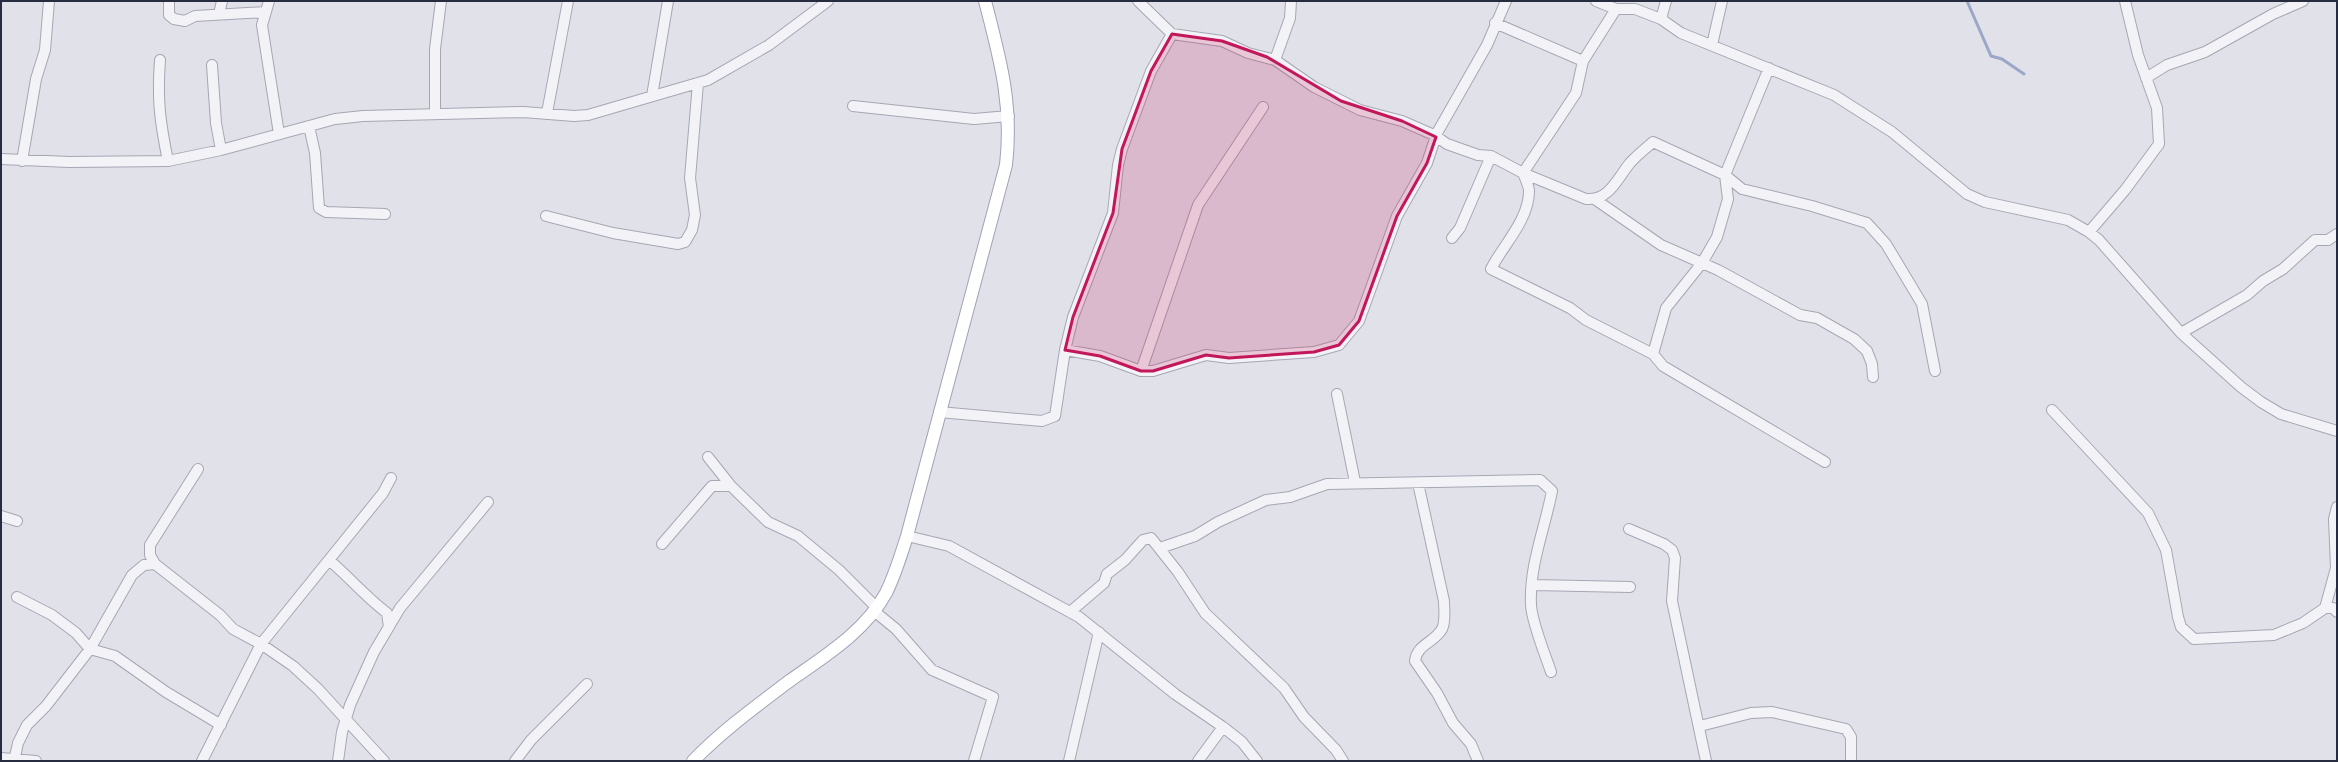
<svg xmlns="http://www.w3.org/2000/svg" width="2338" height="762" font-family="Rubik,sans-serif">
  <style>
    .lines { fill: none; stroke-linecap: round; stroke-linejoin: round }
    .stream { stroke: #9ba7c9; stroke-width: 3 }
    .minor-casing { stroke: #a5a7b3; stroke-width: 12 }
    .major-casing { stroke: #9fa3b5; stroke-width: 14 }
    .minor { stroke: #f3f3f7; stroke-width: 10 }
    .major { stroke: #fff; stroke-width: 12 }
    .marked { fill: #c2185b; fill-opacity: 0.2; stroke: #c2185b; stroke-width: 3; stroke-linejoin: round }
  </style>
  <rect width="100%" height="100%" fill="#e0e1e9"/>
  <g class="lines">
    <path class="stream" d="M1967,1L1991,56L2002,59L2024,74"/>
    <g class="minor-casing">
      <path id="minor" d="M169,1V15L174,19L185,21L195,16L266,12
        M269,1L262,25L279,134
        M1138,1L1172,34L1222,41L1248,53L1275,60L1314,87L1360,110L1402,121L1434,135L1447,144L1478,155L1491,156L1523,173L1586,199C1609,201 1617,179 1630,163C1636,156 1645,149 1653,142L1725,175L1742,189L1812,206L1867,223L1886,244L1922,304L1935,371
        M1596,1L1616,9H1635L1661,19L1681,33L1834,95L1892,132L1967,194L1985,202L2068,220L2089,232L2099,240L2181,333L2241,387L2261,402L2281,414L2337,431
        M1616,9L1583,61L1576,93L1523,173C1525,178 1529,186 1529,191C1529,220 1503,245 1491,269L1570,308L1586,320L1653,354
        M219,14L222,1
        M1661,19L1666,1
        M1495,23L1583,61
        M1712,45L1722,1
        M160,60C157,100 160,122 168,161
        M1275,60L1290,18L1291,1
        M212,65L216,123L221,150
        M1769,68L1725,175L1728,199L1717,237L1702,263L1666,308L1653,354L1663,366L1825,462
        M2146,78L2167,65L2205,52L2273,14L2303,1
        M652,96L668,1
        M853,106L974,119L1009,116
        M547,113L568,1
        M435,114V49L441,1
        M309,126L315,153L319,208L326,212L385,214
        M1,159L69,162L168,161L221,150L335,119L363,116L523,112L574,116L588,115L708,80L769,45L828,1
        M22,161L36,79L45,50L49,1
        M1596,200L1661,245L1718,270L1800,315L1817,318L1854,339L1867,351L1872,364L1873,377
        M546,216L613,233L678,244L685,242L692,230L695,215L690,178L698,83
        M2089,232L2125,190L2159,144L2157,108L2138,55L2125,1
        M1452,238L1460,228L1491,156
        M2181,333L2247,295L2263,281L2283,269L2315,240H2328L2337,234
        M1065,350L1100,356L1141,371L1198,205L1263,107
        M1141,371H1153L1206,355L1229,358L1314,352L1339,345L1359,321L1397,216L1427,163L1437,133L1487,45L1506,1
        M1337,394L1355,482
        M2052,410L2148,513L2166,550L2178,617L2181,627L2194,639L2274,635L2303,623L2325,608H2333L2337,612
        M939,412L1042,421L1055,416L1065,350L1073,317L1113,213L1118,165L1122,149L1151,71L1172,34
        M708,457L731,486L768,522L798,536L839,570L876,607
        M1418,483L1444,601C1444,610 1446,621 1442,629C1434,643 1417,644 1415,661L1437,693L1453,723L1471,744L1478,761
        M1,516L17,521
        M1629,529L1664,544L1672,550L1675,558L1672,601L1706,761
        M907,536L949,546L1079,617L1175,694L1223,727L1198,761
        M662,544L712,486H731
        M1160,548L1195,536L1218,522L1266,500L1290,497L1327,484L1540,480L1552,491C1545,528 1529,566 1531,605C1532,623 1545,654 1551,672
        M329,560C349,577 366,597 387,613L389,627
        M155,564L220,615L233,629L261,644L293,666L318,689L384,761
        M1533,585L1630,587
        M17,597L52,615L76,633L90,649L115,656L166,692L221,725
        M2325,608L2336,568L2334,519L2337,507
        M874,611L896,629L932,670L993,697L974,761
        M1070,612L1104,583L1107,574L1125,560L1143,540L1151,538L1178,572L1205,613L1284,688L1304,717L1336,750L1343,761
        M1700,726L1751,713L1772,712L1846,729L1851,737V761
        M1223,727L1242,742L1257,761
        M1,758L36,761
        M14,761L18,743L27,725L46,706L90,649L132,575L144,565L155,564L150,555V545L198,469
        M202,761L261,644L383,493L391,478
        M338,761L342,732L350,705L374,652L400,608L488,502
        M515,761L531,740L587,684
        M1069,761L1099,632"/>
    </g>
    <g class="major-casing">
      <path id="major" d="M693,761C722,731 755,707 788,682C823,657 865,632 886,593C895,575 901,555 907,536L1006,165C1013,104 1000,59 985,1"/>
    </g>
    <use href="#minor" class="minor"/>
    <use href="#major" class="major"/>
  </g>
  <path class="marked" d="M1172,34L1222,41L1267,57L1341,101L1402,121L1436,137L1427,163L1397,216L1359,321L1339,345L1314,352L1229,358L1206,355L1153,371H1141L1100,356L1065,350L1073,317L1113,213L1122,149L1151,71Z"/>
  <rect width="2338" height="762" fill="none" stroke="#282c41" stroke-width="4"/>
</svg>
